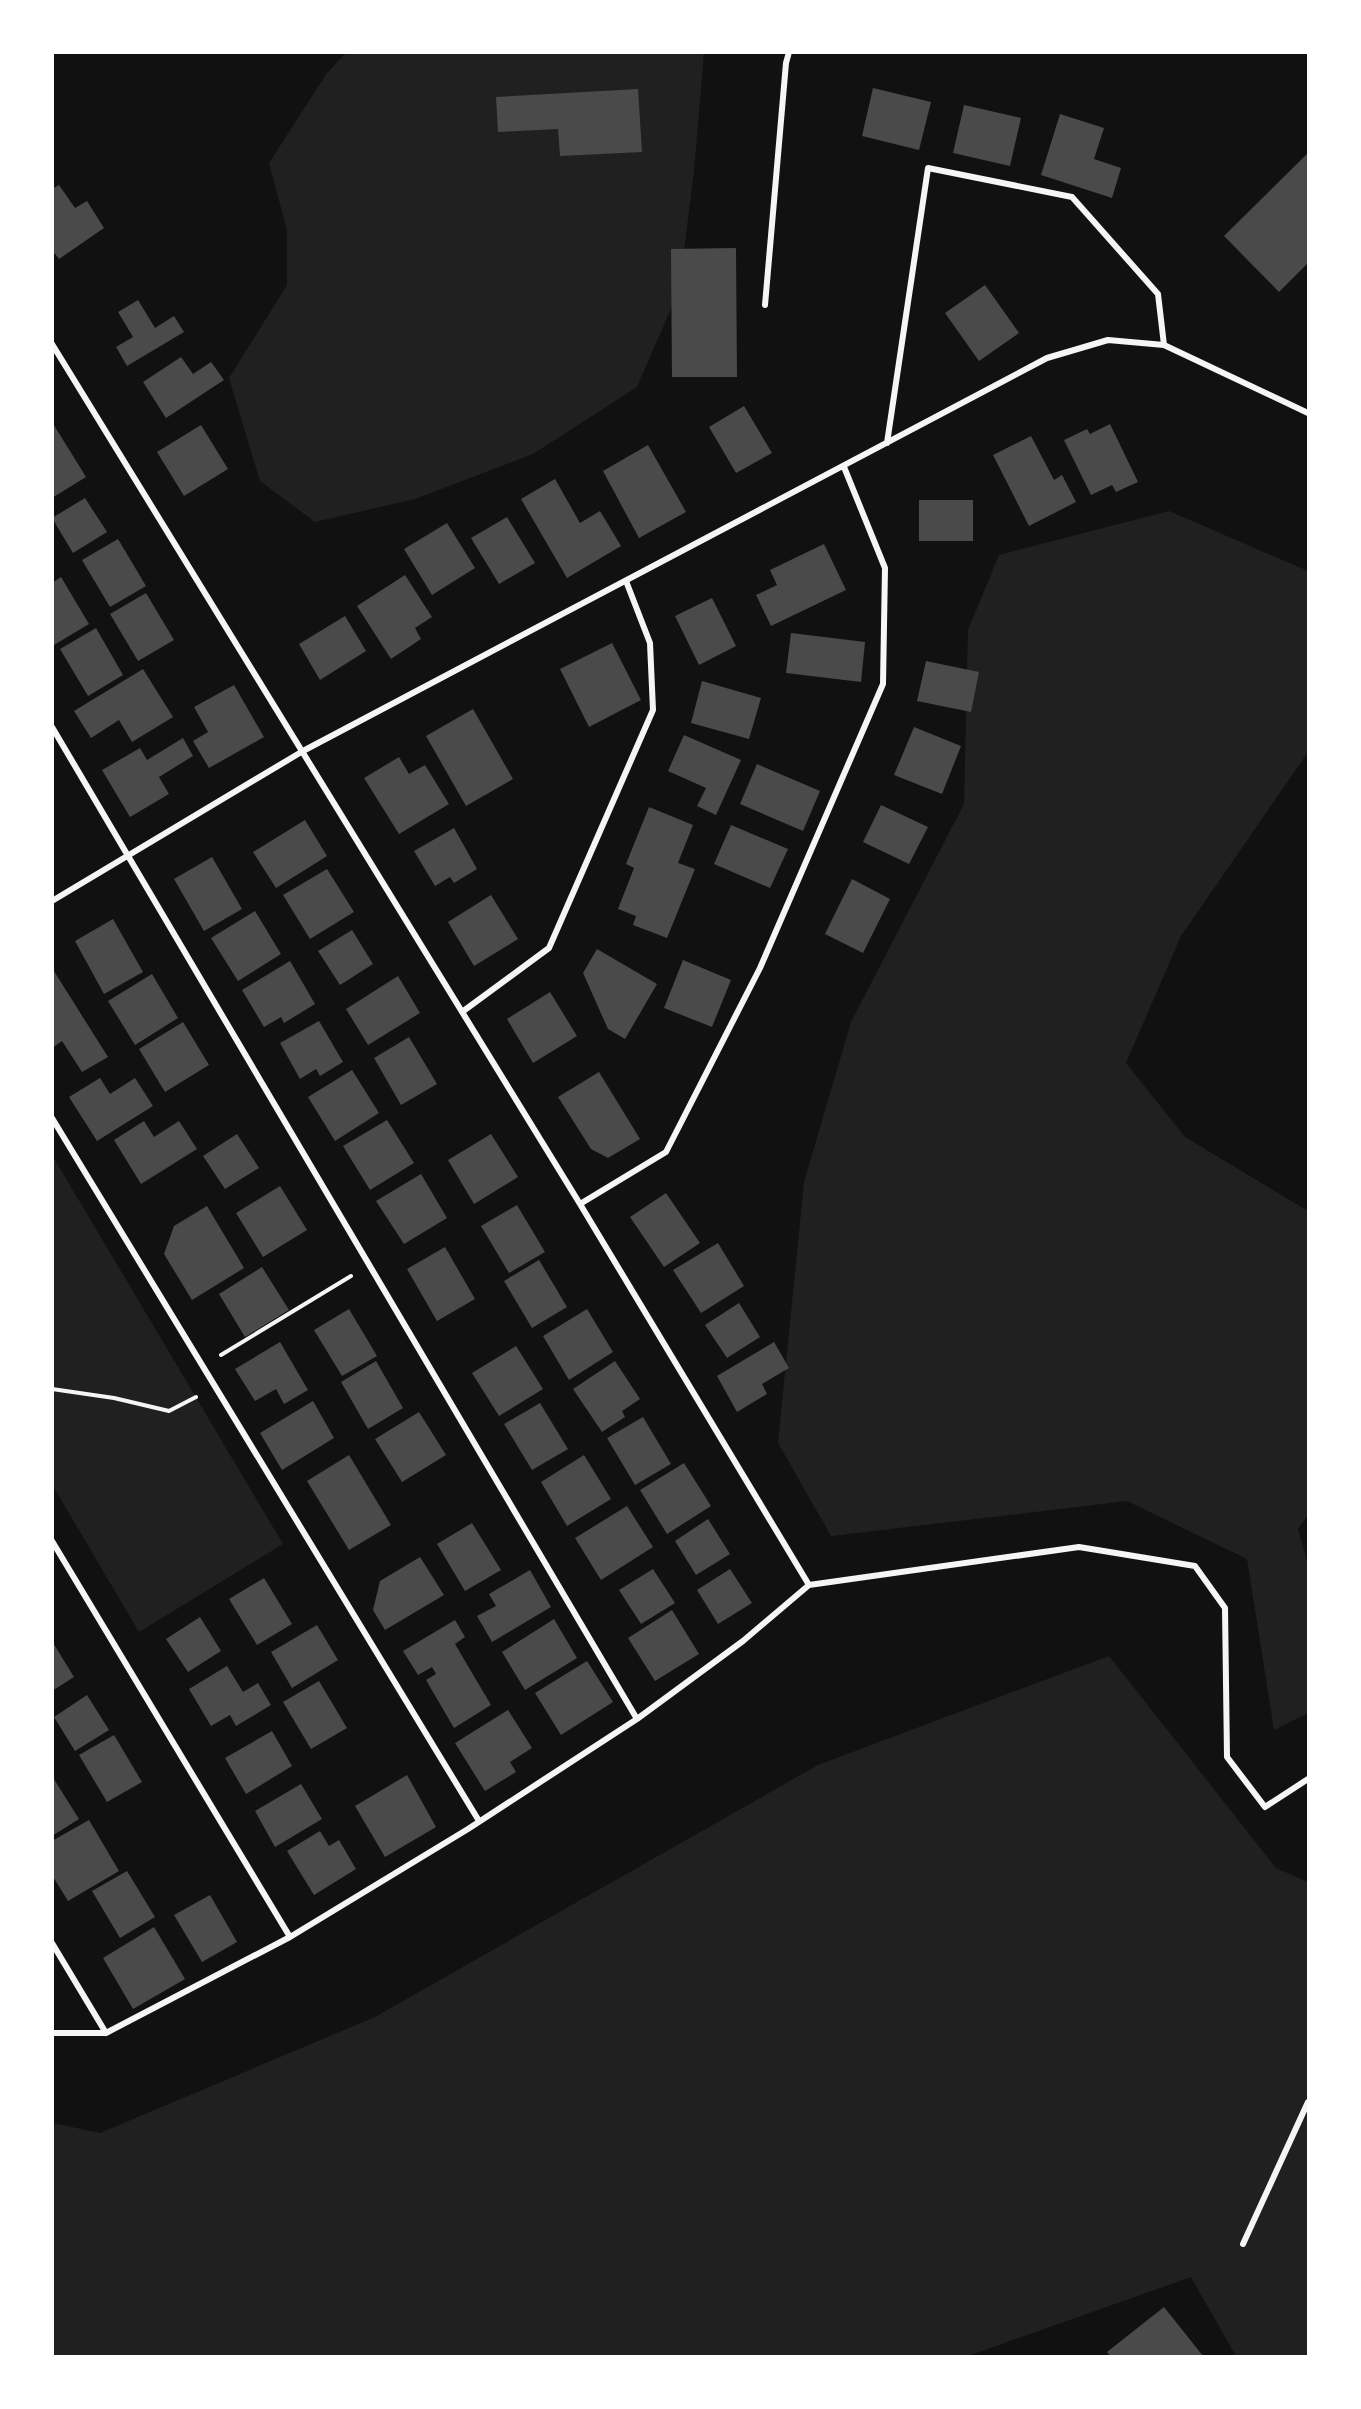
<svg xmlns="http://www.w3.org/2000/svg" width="1361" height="2409" font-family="Rubik,sans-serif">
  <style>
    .green { fill: #202020 }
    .building { fill: #4a4a4a }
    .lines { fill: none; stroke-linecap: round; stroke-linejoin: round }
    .path { stroke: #f5f5f5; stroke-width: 4 }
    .minor { stroke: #f5f5f5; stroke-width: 6 }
  </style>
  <rect width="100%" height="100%" fill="#111"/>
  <path class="green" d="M346,53H704L694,171L679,290L637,387L533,454L415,499L315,522L260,481L229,378L287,285V230L269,163L327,73Z
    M1169,511L1308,571V752L1181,936L1126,1063L1185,1137L1308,1211V1515L1298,1529L1308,1564V1713L1274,1730L1247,1559L1127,1501L831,1536L778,1443L804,1182L851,1022L964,804L968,630L999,555Z
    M55,1160L283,1544L139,1632L53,1486L52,1161Z
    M1109,1656L1276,1868L1308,1882V2356H1236L1191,2277L968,2356H53V2123L100,2133L375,2017L818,1765Z"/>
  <path class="building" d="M873,88L931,102L919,150L862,136Z
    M638,89L642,152L560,156L558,129L498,132L496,97Z
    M964,105L1021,118L1010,166L953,153Z
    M1060,114L1104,128L1094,159L1121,168L1112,198L1041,175Z
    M1308,153V263L1279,292L1224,236Z
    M59,185L75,208L87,201L104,228L59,259L52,250V189Z
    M736,248L737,377H672L671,249Z
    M985,285L1019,333L979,361L945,313Z
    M138,300L155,328L174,316L184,332L127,366L116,347L133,337L118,312Z
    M181,357L193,374L211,362L224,380L166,418L143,382Z
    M744,406L772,453L736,473L709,427Z
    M52,422L86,477L52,498Z
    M1110,424L1138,482L1116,492L1112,485L1091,495L1064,440L1087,429L1090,434Z
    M201,425L228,469L184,496L157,452Z
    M1031,436L1054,480L1062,475L1076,502L1029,526L993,455Z
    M648,445L686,512L639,538L603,471Z
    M555,479L580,523L600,511L621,546L567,578L521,499Z
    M85,498L107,532L73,553L52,518Z
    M919,500H973V541H919Z
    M507,517L535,563L499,584L471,538Z
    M447,523L475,568L432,595L404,549Z
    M118,539L146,586L110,607L82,560Z
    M824,544L846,590L771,626L756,595L777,585L770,570Z
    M405,575L432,617L415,628L421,639L391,659L357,606Z
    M61,577L89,624L54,645L52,583Z
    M146,593L174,640L138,661L110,614Z
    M712,598L736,646L699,665L675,616Z
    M345,616L366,651L320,680L299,644Z
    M96,628L123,675L88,696L60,649Z
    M791,633L865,642L861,682L786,673Z
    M612,643L641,700L589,727L560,669Z
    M926,661L979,672L971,712L917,701Z
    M143,669L173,717L132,742L119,720L91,738L74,711Z
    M702,681L761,698L749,739L691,723Z
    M234,685L264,737L209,768L193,741L208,732L194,707Z
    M473,709L513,779L466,806L426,736Z
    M914,727L961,746L942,794L894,775Z
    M684,735L741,760L716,815L697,806L706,788L668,771Z
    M183,738L193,756L159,777L169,794L130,817L102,770L140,748L147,760Z
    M399,757L409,774L425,765L449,804L399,834L364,778Z
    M757,764L820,791L803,831L740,804Z
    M881,805L928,827L909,864L863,842Z
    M649,807L693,825L678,863L695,869L667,938L633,925L636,916L618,909L634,868L626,864Z
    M305,820L327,856L276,888L253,852Z
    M731,825L788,849L770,888L714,864Z
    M454,828L477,869L454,883L450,877L435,886L414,851Z
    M212,857L242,909L204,931L174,879Z
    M327,869L354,912L310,939L283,895Z
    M852,879L890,899L863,953L825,934Z
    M491,895L518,939L474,966L448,922Z
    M255,911L281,954L238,981L211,938Z
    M113,919L143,972L104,994L75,941Z
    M352,930L373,964L340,985L318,951Z
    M597,949L657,984L625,1039L608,1029L583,973Z
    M683,960L731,980L712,1027L664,1008Z
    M290,961L315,1004L284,1023L281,1017L264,1027L242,990Z
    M52,968L108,1057L82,1072L62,1041L52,1048Z
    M152,974L178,1018L135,1045L108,1001Z
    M398,976L420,1013L368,1045L346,1009Z
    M550,992L577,1036L533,1063L507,1019Z
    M319,1021L343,1062L320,1076L316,1069L300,1079L280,1043Z
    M183,1022L209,1065L165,1092L139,1049Z
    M409,1037L437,1084L401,1105L374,1058Z
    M352,1070L379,1113L335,1141L308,1097Z
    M599,1072L640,1139L608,1158L591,1149L558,1097Z
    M100,1078L110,1094L135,1078L153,1106L97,1141L69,1097Z
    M387,1120L414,1163L370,1190L343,1146Z
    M144,1121L154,1137L179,1121L197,1149L141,1184L114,1140Z
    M237,1134L259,1168L225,1189L203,1156Z
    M491,1134L518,1177L474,1204L448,1160Z
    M421,1174L447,1218L404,1244L376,1201Z
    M280,1186L307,1230L263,1257L236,1213Z
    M666,1193L700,1243L664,1267L630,1217Z
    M517,1205L545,1252L509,1273L481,1226Z
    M207,1206L244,1268L192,1300L164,1254L174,1226Z
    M718,1243L744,1286L701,1313L673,1270Z
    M445,1247L475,1299L437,1321L407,1269Z
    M539,1260L567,1307L532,1328L504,1281Z
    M262,1267L289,1310L245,1337L219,1294Z
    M739,1303L760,1337L727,1358L705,1325Z
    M349,1309L377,1356L342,1376L314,1330Z
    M587,1309L613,1352L569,1380L543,1336Z
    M280,1342L308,1390L284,1404L276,1389L255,1401L235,1369Z
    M774,1342L789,1368L762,1384L767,1394L737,1412L717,1376Z
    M516,1346L543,1389L499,1416L472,1373Z
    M376,1361L403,1408L368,1429L341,1382Z
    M615,1361L640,1399L622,1411L625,1417L602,1432L573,1389Z
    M313,1401L334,1438L282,1470L260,1433Z
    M540,1403L568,1449L532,1470L504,1424Z
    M419,1412L446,1455L402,1482L375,1439Z
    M643,1417L671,1464L635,1485L607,1438Z
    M349,1455L391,1525L349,1550L307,1481Z
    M584,1455L611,1499L567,1526L541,1482Z
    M684,1463L711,1506L667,1534L640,1490Z
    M627,1506L653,1547L601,1580L575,1538Z
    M708,1519L730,1554L696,1575L675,1541Z
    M472,1523L501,1570L465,1591L437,1544Z
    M420,1557L444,1595L385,1630L373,1610L380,1581Z
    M653,1569L675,1603L641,1624L619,1590Z
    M730,1569L752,1603L718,1624L697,1590Z
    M530,1570L551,1607L492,1642L477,1616L496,1606L489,1594Z
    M264,1578L292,1624L257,1645L229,1599Z
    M672,1610L699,1654L655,1681L628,1638Z
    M200,1617L221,1651L188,1672L166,1639Z
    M554,1619L577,1658L525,1690L502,1652Z
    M455,1620L465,1637L455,1644L491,1705L454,1728L426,1680L436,1674L432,1667L418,1675L403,1651Z
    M317,1625L338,1660L292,1688L271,1652Z
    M52,1641L74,1677L52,1691Z
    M587,1661L613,1702L561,1735L535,1693Z
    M227,1666L243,1692L258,1683L271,1705L236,1726L230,1715L211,1726L189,1689Z
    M319,1681L347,1728L311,1749L283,1702Z
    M87,1695L109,1730L75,1751L54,1717Z
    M508,1710L532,1748L510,1762L516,1772L485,1791L455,1743Z
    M272,1731L292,1766L246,1794L225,1758Z
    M114,1735L142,1782L107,1802L79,1755Z
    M407,1775L436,1827L385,1857L355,1806Z
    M52,1776L79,1819L52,1836Z
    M301,1784L322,1819L275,1847L255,1811Z
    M89,1820L119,1871L68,1901L52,1875V1841Z
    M320,1831L329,1846L339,1840L356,1869L314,1895L287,1851Z
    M127,1871L155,1917L120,1938L92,1891Z
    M210,1895L237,1942L202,1962L174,1915Z
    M154,1927L185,1979L133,2009L103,1958Z
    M1164,2307L1203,2356H1110L1107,2352Z"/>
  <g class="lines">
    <path class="path" d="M221,1355L351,1276
      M52,1389L114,1398L169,1411L196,1397"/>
    <path class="minor" d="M765,305L786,63L789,52
      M52,344L580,1204L809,1585
      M887,443L928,168L1072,197L1158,294L1164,345
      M52,727L637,1719
      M52,901L303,751L1047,358L1108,340L1164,345L1308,413
      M462,1012L549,948L653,710L650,643L626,581
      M52,1118L479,1821
      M580,1204L666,1152L760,968L883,684L885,568L844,467
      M52,1541L290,1937
      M52,1943L106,2033
      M52,2033H106L290,1937L468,1829L637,1719L743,1641L809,1585L1079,1547L1195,1566L1225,1608L1227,1757L1265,1807L1308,1779
      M1243,2244L1308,2102"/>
  </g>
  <rect width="1361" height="2409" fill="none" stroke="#ffffff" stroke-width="108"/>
</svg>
